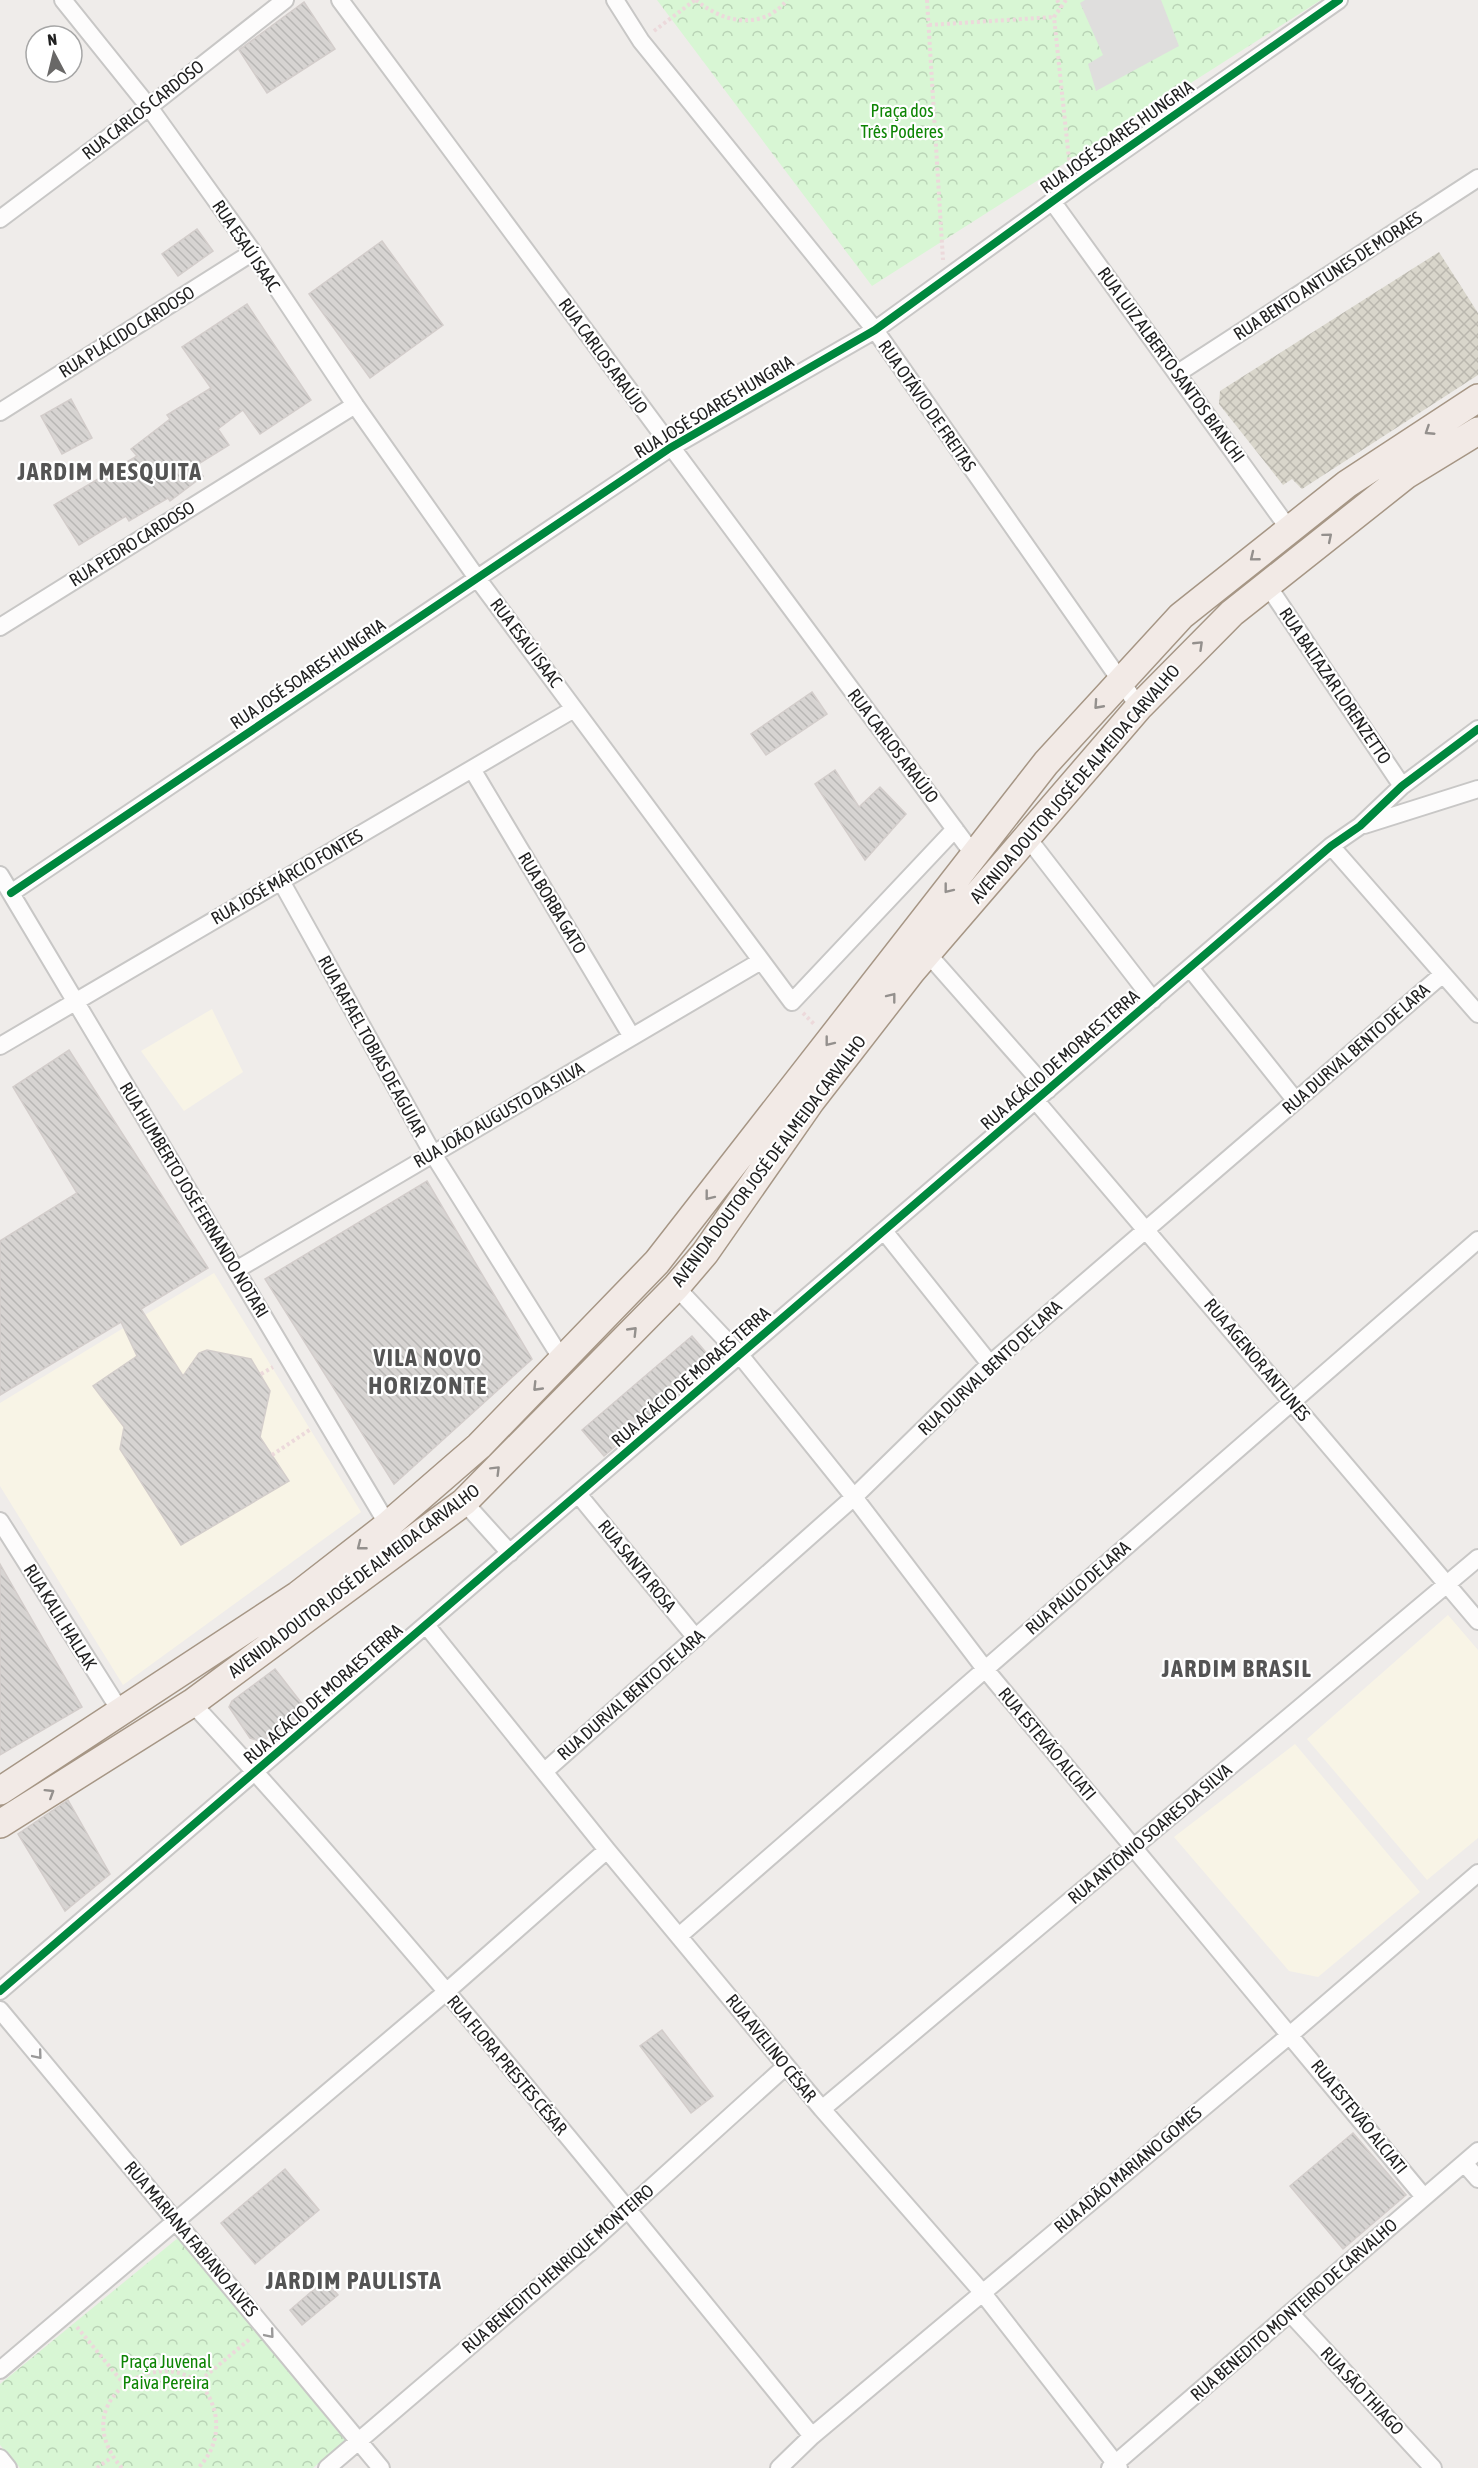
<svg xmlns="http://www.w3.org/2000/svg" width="1478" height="2468" font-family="'Asap Condensed',sans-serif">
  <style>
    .education { fill: #f8f4e6 }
    .construction { fill: url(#construction-cross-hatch) }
    .park { fill: url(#park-crowns) }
    .parking { fill: #dfdedd }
    .building { fill: url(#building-back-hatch); stroke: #d3cdcb; stroke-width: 1.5 }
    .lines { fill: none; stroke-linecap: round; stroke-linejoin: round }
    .minor-casing { stroke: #c8c7c6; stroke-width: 20 }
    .primary-casing { stroke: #a69685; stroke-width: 30 }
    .path { stroke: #ecd9db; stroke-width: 4; stroke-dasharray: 3 3; stroke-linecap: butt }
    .minor { stroke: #fdfcfc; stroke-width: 16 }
    .primary { stroke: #f2eae6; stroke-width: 27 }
    .cycleway-casing { stroke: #fff; stroke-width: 11 }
    .cycleway { stroke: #00873e; stroke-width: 8 }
    .oneway { stroke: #94908d }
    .oneway2 { stroke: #9a9999 }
    .labels { text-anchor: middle; stroke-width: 4.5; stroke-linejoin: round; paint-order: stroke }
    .street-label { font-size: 18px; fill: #212121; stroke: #fff }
    .park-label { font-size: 18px; fill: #0d8504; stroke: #fff }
    .district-label { font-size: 24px; font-weight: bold; letter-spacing: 1.5px; fill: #545454; stroke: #fff }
  </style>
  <defs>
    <pattern id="construction-cross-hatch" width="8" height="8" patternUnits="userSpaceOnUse" patternTransform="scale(1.5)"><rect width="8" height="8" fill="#d9d6cb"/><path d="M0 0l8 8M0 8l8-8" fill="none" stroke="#bab7ae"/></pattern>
    <pattern id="park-crowns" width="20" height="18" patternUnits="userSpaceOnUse" patternTransform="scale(1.5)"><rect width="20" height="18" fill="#d8f6d4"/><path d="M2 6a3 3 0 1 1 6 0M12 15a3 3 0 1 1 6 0" fill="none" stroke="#b9d3b6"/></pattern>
    <pattern id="building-back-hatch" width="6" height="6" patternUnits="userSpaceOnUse" patternTransform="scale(1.5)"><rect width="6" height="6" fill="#d7d4d2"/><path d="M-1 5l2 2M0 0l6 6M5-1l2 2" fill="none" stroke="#b8b6b4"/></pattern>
  </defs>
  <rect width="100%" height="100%" fill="#efecea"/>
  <path class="education" d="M212,1009L243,1072L184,1111L141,1051Z
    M214,1273L361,1512L123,1685L0,1486V1403Z
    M1448,1615L1478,1650V1838L1427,1880L1307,1739Z
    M1295,1744L1420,1892L1318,1977L1289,1971L1174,1837Z"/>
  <path class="construction" d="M1439,252L1478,313V375L1302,489L1292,479L1283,485L1219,404L1220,391Z"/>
  <path class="park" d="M657,0H1321L872,286Z
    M179,2237L347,2439L313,2468H20L0,2445V2384Z"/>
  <path class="parking" d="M1085,0H1161L1179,46L1096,91L1088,64L1103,55L1080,3Z"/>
  <path class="building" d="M304,2L335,49L267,93L239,50Z
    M197,229L213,251L178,276L162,254Z
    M382,241L443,325L370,378L309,294Z
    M247,304L311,400L260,434L243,410L218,429L229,445L195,466L203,476L170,501L168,498L129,521L126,516L79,545L54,505L137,456L131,449L170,419L167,415L211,388L182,347Z
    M71,399L92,438L62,454L41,416Z
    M812,692L827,714L766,755L751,734Z
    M835,770L859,807L880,787L906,814L865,860L815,784Z
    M69,1050L208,1268L141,1309L183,1376L199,1353L207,1350L251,1359L270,1391L260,1437L289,1481L181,1545L120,1449L124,1427L93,1386L137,1356L121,1322L0,1395V1241L77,1193L13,1087Z
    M427,1181L532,1359L394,1484L265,1279Z
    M692,1336L714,1362L604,1456L582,1430Z
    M0,1564L82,1707L0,1755Z
    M275,1669L307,1710L266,1739L259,1741L250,1738L229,1707L232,1701Z
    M68,1800L110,1874L65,1911L18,1834Z
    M662,2030L713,2096L691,2113L640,2046Z
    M1353,2133L1406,2195L1343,2249L1290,2186Z
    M285,2169L319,2210L255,2264L221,2223Z
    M325,2280L338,2295L302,2325L290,2310Z"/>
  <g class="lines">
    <g class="minor-casing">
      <path id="minor" d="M63,0L149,107L253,252L355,405L477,578L792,1002L955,829
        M340,0L974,855
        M615,0L641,41L875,330L1139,707
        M1052,201L1289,529
        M0,219L149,107L285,0
        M1178,373L1478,178
        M0,412L253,252
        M1268,586L1402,786
        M0,627L355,405
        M472,769L632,1037
        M1364,825L1478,789
        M1027,837L1153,1000
        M1331,846L1478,1014
        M0,875L388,1525
        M281,881L433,1154L563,1361
        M11,893L670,448L875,330L1086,177L1339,0
        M927,953L1048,1090
        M1190,968L1296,1101
        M0,1046L574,709
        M1036,1101L1478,1621
        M884,1231L990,1364
        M236,1270L761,961
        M676,1287L740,1355L854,1497L985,1669L1424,2197
        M578,1494L696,1638
        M464,1502L510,1553
        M0,1521L121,1712
        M426,1625L607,1850L822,2109L982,2292L1119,2468
        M192,1703C409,1938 611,2188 812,2436
        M545,1771L854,1497L990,1364L1443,974
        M679,1936L1478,1240
        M0,1991L1331,846L1360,826L1402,786L1478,729
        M0,2010L381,2468
        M822,2109L1478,1558
        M1464,2163L1478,2179
        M1291,2314L1433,2468
        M0,2370L446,1992L607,1850
        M0,2458L8,2468
        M327,2468L588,2245L786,2066
        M779,2468L812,2436L1291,2034L1478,1873
        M1110,2468L1478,2151"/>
    </g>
    <g class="primary-casing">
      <path id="primary" d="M0,1791L298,1595L388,1525L479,1446L657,1262L1046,763L1181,616L1347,484L1478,398
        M0,1824L192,1703L464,1502L676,1287L705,1253L811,1101L911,972L1139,707L1232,613L1406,475L1478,431"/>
    </g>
    <path class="path" d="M696,0C723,23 762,31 787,0
      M927,0L943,260
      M1057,0L1061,7
      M1066,0L1054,17L1070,169
      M929,25L1054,17
      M654,31L695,0
      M803,1013L815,1025
      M261,1374L273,1367
      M272,1455L311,1429
      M77,2327L124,2384
      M196,2384L251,2338
      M97,2468L112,2457
      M122,2468C53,2390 195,2326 215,2413C219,2434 213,2453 198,2468"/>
    <use href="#minor" class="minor"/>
    <use href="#primary" class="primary"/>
    <g class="cycleway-casing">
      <path id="cycleway" d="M11,893L670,448L875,330L1086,177L1339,0
        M0,1991L1331,846L1360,826L1402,786L1478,729"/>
    </g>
    <use href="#cycleway" class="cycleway"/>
  </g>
  <defs><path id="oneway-chevron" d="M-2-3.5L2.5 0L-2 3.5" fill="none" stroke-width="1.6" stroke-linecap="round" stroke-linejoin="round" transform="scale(1.5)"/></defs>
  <g class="oneway">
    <use href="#oneway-chevron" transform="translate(1429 431) rotate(147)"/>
    <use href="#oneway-chevron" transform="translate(1328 537) rotate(-40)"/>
    <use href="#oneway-chevron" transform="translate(1254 557) rotate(141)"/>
    <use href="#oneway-chevron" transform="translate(1199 645) rotate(-44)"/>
    <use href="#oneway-chevron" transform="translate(1098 705) rotate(132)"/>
    <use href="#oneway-chevron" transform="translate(948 889) rotate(128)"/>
    <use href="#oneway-chevron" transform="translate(892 997) rotate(-52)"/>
    <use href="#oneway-chevron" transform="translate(829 1042) rotate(128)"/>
    <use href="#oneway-chevron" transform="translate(709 1196) rotate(128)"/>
    <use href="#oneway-chevron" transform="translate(633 1331) rotate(-46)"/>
    <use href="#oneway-chevron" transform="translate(537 1387) rotate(134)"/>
    <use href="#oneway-chevron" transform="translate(496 1470) rotate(-45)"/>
    <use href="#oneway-chevron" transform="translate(361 1546) rotate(142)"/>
    <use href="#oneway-chevron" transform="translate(50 1793) rotate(-32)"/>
  </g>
  <g class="oneway2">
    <use href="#oneway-chevron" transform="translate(38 2055) rotate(50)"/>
    <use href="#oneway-chevron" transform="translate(270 2334) rotate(50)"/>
  </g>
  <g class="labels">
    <g class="street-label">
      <text transform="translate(143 110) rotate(-38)" y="6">RUA CARLOS CARDOSO</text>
      <text transform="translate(1117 137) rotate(-35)" y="6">RUA JOSÉ SOARES HUNGRIA</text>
      <text transform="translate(246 246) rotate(56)" y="6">RUA ESAÚ ISAAC</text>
      <text transform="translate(1328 276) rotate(-33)" y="6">RUA BENTO ANTUNES DE MORAES</text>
      <text transform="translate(127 332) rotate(-32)" y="6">RUA PLÁCIDO CARDOSO</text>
      <text transform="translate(603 356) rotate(54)" y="6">RUA CARLOS ARAÚJO</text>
      <text transform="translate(1171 365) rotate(54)" y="6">RUA LUIZ ALBERTO SANTOS BIANCHI</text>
      <text transform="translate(927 406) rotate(55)" y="6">RUA OTÁVIO DE FREITAS</text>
      <text transform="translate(714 407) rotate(-31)" y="6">RUA JOSÉ SOARES HUNGRIA</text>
      <text transform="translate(132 544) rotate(-32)" y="6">RUA PEDRO CARDOSO</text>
      <text transform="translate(526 643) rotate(53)" y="6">RUA ESAÚ ISAAC</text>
      <text transform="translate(308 674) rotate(-34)" y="6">RUA JOSÉ SOARES HUNGRIA</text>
      <text transform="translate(1335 686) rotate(56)" y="6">RUA BALTAZAR LORENZETTO</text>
      <text transform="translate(893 746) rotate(53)" y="6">RUA CARLOS ARAÚJO</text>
      <text transform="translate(1075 784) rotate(-49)" y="6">AVENIDA DOUTOR JOSÉ DE ALMEIDA CARVALHO</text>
      <text transform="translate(287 877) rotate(-30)" y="6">RUA JOSÉ MÁRCIO FONTES</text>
      <text transform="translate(552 903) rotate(59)" y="6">RUA BORBA GATO</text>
      <text transform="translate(372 1046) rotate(61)" y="6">RUA RAFAEL TOBIAS DE AGUIAR</text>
      <text transform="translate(1356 1049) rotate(-41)" y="6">RUA DURVAL BENTO DE LARA</text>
      <text transform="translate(1060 1060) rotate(-41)" y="6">RUA ACÁCIO DE MORAES TERRA</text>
      <text transform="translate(499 1115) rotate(-30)" y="6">RUA JOÃO AUGUSTO DA SILVA</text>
      <text transform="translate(769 1161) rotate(-53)" y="6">AVENIDA DOUTOR JOSÉ DE ALMEIDA CARVALHO</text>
      <text transform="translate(194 1200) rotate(59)" y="6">RUA HUMBERTO JOSÉ FERNANDO NOTARI</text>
      <text transform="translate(1257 1360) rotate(50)" y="6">RUA AGENOR ANTUNES</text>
      <text transform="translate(990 1368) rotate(-43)" y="6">RUA DURVAL BENTO DE LARA</text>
      <text transform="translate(691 1377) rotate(-41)" y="6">RUA ACÁCIO DE MORAES TERRA</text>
      <text transform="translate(637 1566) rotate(51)" y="6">RUA SANTA ROSA</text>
      <text transform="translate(354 1581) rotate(-37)" y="6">AVENIDA DOUTOR JOSÉ DE ALMEIDA CARVALHO</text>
      <text transform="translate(1078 1588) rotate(-41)" y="6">RUA PAULO DE LARA</text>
      <text transform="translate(60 1617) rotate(58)" y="6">RUA KALIL HALLAK</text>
      <text transform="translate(323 1694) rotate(-41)" y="6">RUA ACÁCIO DE MORAES TERRA</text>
      <text transform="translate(631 1695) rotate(-41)" y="6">RUA DURVAL BENTO DE LARA</text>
      <text transform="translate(1047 1744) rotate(50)" y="6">RUA ESTEVÃO ALCIATI</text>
      <text transform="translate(1150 1834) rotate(-40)" y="6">RUA ANTÔNIO SOARES DA SILVA</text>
      <text transform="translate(771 2048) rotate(51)" y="6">RUA AVELINO CÉSAR</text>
      <text transform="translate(507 2065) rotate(50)" y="6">RUA FLORA PRESTES CÉSAR</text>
      <text transform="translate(1359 2117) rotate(51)" y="6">RUA ESTEVÃO ALCIATI</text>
      <text transform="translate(1128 2170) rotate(-40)" y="6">RUA ADÃO MARIANO GOMES</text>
      <text transform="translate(191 2239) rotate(50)" y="6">RUA MARIANA FABIANO ALVES</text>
      <text transform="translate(558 2269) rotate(-41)" y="6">RUA BENEDITO HENRIQUE MONTEIRO</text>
      <text transform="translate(1294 2310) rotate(-41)" y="6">RUA BENEDITO MONTEIRO DE CARVALHO</text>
      <text transform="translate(1362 2391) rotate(47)" y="6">RUA SÃO THIAGO</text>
    </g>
    <g class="park-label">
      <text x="902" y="117">Praça dos<tspan x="902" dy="21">Três Poderes</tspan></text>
      <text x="166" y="2368">Praça Juvenal<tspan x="166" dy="21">Paiva Pereira</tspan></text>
    </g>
    <g class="district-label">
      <text x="110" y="480">JARDIM MESQUITA</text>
      <text x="428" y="1366">VILA NOVO<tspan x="428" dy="28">HORIZONTE</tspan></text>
      <text x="1237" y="1677">JARDIM BRASIL</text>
      <text x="354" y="2289">JARDIM PAULISTA</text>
    </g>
  </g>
  <g transform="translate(54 54) rotate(353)"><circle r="28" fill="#ffffff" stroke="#a6a6a6" stroke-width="1.5"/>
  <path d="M0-4.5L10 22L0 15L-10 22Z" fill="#696867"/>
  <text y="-9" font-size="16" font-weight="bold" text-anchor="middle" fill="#212121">N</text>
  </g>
</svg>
